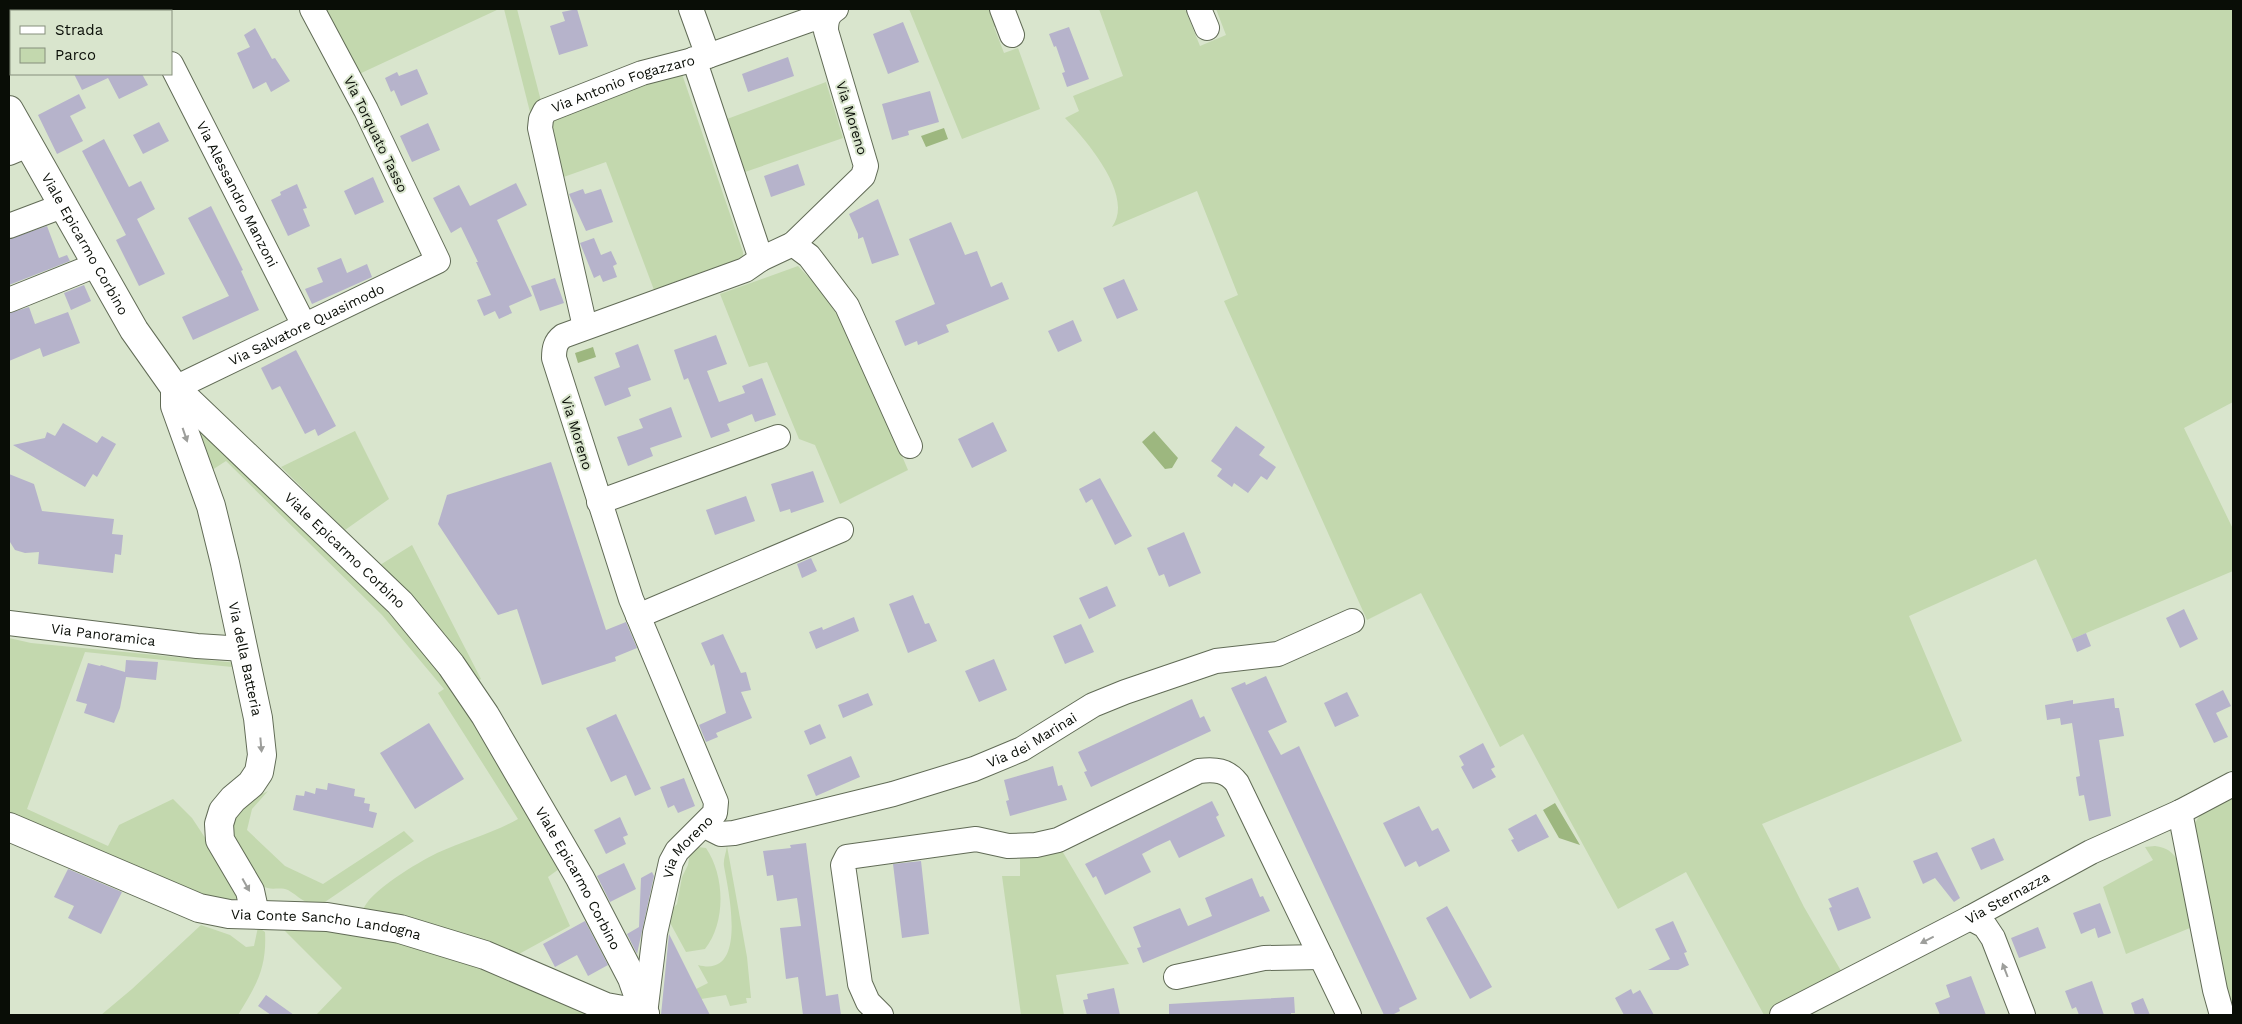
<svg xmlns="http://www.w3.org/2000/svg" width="2242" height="1024" font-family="'Work Sans',sans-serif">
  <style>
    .green { fill: #c3d8ae }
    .water { fill: #9db77f }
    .building { fill: #b6b3cb }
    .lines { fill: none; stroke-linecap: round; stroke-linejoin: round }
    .minor-casing { stroke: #616b56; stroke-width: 26 }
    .major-casing { stroke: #616b56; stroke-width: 30 }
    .minor { stroke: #fff; stroke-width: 24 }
    .major { stroke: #fff; stroke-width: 28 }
    .oneway { fill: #9d9e9b }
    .labels { text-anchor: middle; stroke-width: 4; stroke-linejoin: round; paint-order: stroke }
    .street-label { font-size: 14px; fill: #090d06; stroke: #d9e5cd }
  </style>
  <rect width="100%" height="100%" fill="#d9e5cd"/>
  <path class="green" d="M323,9H499L357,75Z
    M504,9H517L541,101L532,120Z
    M909,9H993L999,25L994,27L1004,53L1018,48L1040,109L962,139Z
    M1099,9H1185L1200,46L1226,35L1216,9H2233V402L2184,428L2233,529V571L2072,639L2036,559L1909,616L1962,741L1762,824L1804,907L1844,976L1768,1015H1764L1686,872L1618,909L1523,734L1500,747L1421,593L1367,620L1224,301L1238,295L1197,191L1112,227C1135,196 1086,140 1065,118L1079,111L1073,96L1123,76Z
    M682,74L743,252V259L654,290L606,162L558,179L547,121L605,93Z
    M826,82L843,138L745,172L727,119Z
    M798,266L818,287L849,332L908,470L840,504L815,445L799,439L767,362L749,367L720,294Z
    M191,415L362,584L411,637L449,686L469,716L559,869L548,877L570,926L519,954L458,932L417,920L363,911C367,892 419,862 437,853C463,841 493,833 518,819L438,693L444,689L382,615L226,461L212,470Z
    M355,431L389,499L345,530L281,467Z
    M412,545L481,679L477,681L445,634L380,565Z
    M9,638L31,643L238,663L242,668L85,652L27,809L108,846L119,825L173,799L192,818L237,886L238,899L230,901L198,896L9,815Z
    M268,791L252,809L247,830L285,866L323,884L404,831L414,841L325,902C306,908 302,898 288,890C279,886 270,892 262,885C254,878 248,866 243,856C240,850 235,842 233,836C228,813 251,799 268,791Z
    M2233,797V1015L2192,827L2201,814Z
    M727,846L747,957L751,998H746L747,1003L730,1006L726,995L701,999L696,989L708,983L698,965C749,979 728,889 724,866C723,860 726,853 727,846Z
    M2155,846C2167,848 2172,851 2178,861L2190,928L2126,954L2103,887L2153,860L2145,847Z
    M698,847L706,848C725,876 726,922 705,949L686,952L668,919V914L677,904L682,877L688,865L690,852Z
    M1061,849L1129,964L1056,975L1064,1015H1021L1002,876H1020V857Z
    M294,924L435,948L601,1015H316L342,988L281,927Z
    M201,925L230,935L246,947L254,946L258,927L265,932C267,968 256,986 238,1015H101L132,989Z"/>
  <path class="water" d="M944,128L948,139L926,147L921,136Z
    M593,347L596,357L578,363L575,353Z
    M1154,431L1178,458L1172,468L1165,469L1142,442Z
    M1555,803L1580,845L1559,838L1543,810Z"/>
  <path class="building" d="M577,9L588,46L559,55L550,26L565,21L562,12Z
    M903,22L919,62L888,74L873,34Z
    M1069,27L1089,79L1067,87L1062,73L1065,72L1056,46L1054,47L1049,34Z
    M255,28L272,59L275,58L290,81L271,92L266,82L253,89L237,53L250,47L244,35Z
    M788,57L794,76L748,92L742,74Z
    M417,69L428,94L401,106L394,90L391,92L385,78L397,72L399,76Z
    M74,74H142L148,85L119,99L108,78L82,90Z
    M930,91L939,122L908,131L909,135L892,140L882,104Z
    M79,94L86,108L70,116L83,141L57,154L38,115Z
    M159,122L169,141L143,154L133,135Z
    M428,123L440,150L412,162L400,136Z
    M104,139L129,187L141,181L155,209L137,219L165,274L139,286L116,240L126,235L82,151Z
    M798,164L805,185L771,197L764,176Z
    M373,177L384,202L355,215L344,191Z
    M516,183L527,205L497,220L532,296L509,306L512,313L499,319L495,311L484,316L477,300L491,295L476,262H478L461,227L451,233L433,198L459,185L470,206Z
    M297,184L307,208L303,209L310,226L288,236L271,200L281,195L280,192Z
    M583,189L585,194L601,189L613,222L586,231L569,194Z
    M878,199L899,255L872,264L863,237L858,239V234L849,214Z
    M211,206L243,270L241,271L259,310L193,340L182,317L229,296L188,218Z
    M951,222L965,255L977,251L991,287L1002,282L1009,299L946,325L949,332L918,345L917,341L905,346L895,321L935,304L909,239Z
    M47,226L59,258L67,255L70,261L9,285V239Z
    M594,238L601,255L611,251L617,264L613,266L617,277L603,282L600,275L594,278L580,243Z
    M341,258L347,273L367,264L372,277L312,304L305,289L323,282L317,268Z
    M555,278L564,303L540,311L531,286Z
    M1124,279L1138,310L1117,319L1103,288Z
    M84,285L91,301L71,310L64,293Z
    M29,307L35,324L68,312L80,343L43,357L40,348L9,361V313Z
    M1073,320L1082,341L1058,352L1048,331Z
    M716,335L727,364L707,371L719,402L745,393L742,386L762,378L776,415L755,422L752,414L727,424L730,431L711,438L688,378L684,380L674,350Z
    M638,344L651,380L628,388L631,396L605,406L594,377L620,367L615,353Z
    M296,350L336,426L318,436L315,429L305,434L280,386L272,390L261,368Z
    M671,407L682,437L650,448L653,456L628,466L617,437L643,428L639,419Z
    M993,422L1007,451L972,468L958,439Z
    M63,423L97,443L102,436L116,444L97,477L93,474L85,487L13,445L45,438L47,432L55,436Z
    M1236,426L1265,447L1259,455L1276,467L1267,480L1261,476L1248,493L1234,483L1232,487L1217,476L1222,469L1211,461Z
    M551,462L606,630L626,622L637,648L615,657L616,661L542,685L517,609L498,615L438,524L447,495Z
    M813,471L824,502L791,513L790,509L780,512L771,484Z
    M9,474L34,484L42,511L114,519L112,534L123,535L121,555L115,554L113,573L38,564L39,552L25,553L15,550L10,542Z
    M1100,478L1132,536L1115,545L1092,499L1086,503L1079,489Z
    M746,496L755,521L715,535L706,510Z
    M1184,532L1201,573L1169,587L1164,574L1159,576L1147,548Z
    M811,558L817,571L802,578L797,564Z
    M1107,586L1116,606L1089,619L1079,598Z
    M913,595L925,624L929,623L937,641L908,653L889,604Z
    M2184,609L2198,639L2180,648L2166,618Z
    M854,617L859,631L816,649L809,632L822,627L823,630Z
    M1081,624L1094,652L1065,664L1053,636Z
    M2086,633L2091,646L2077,652L2072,639Z
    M723,634L741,673L746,672L751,690L741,692L752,718L716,733L718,737L706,742L699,725L726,713L714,664L711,666L701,643Z
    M994,659L1007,690L979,702L965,671Z
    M126,660L158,662L156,680L126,677L120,708L114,723L84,713L87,704L76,701L88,663L100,666L101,665L125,672Z
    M1266,676L1287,722L1268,731L1281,755L1299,746L1417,999L1399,1008L1400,1011L1392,1015H1384L1231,688L1245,682L1246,685Z
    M2223,690L2231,706L2216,713L2228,737L2214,743L2195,704Z
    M1347,692L1359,716L1335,727L1324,703Z
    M868,693L873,705L843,718L838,705Z
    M2114,698L2115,708H2119L2124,736L2099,740L2111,816L2089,821L2084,795L2079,796L2076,777L2080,776L2072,723L2061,725L2060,718L2047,720L2045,705L2073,700V704Z
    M1192,699L1200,718L1204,716L1211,731L1091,787L1084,772L1087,771L1078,752Z
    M616,714L651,789L635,796L626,775L611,782L586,728Z
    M429,723L464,779L415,809L380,753Z
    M820,724L826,738L810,745L804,731Z
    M1483,743L1495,767L1491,769L1496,777L1473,789L1461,767L1464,765L1459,756Z
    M851,756L860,777L816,796L807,775Z
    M1053,766L1058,786L1062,785L1067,800L1010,816L1006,801L1009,800L1004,780Z
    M684,778L695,806L678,813L674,805L668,808L660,787Z
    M328,783L355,789L354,796L365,798L364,803L370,804L369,811L377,813L373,828L293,810L296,795L304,796L305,791L315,794L316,788L327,790Z
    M1212,801L1219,815L1216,817L1225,836L1179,858L1170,840L1155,847L1142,854L1151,872L1105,895L1096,876L1093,878L1085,864Z
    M1419,806L1432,831L1438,828L1450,851L1419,867L1416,861L1405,867L1383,823Z
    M1536,814L1549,837L1518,852L1511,840L1514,839L1508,829Z
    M620,817L628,835L623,837L626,844L606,854L594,830Z
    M1994,838L2004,860L1981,870L1971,848Z
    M806,843L826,996L838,994L841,1015H803L798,977L786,979L780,928L801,926L797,898L777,901L773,875L767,876L763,851L791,848L790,845Z
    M1937,852L1960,898L1954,902L1935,878L1923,884L1913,861Z
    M921,861L929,934L902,938L893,864Z
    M624,863L636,889L610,902L597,876Z
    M68,869L122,892L101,934L68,918L74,906L54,897Z
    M652,872L654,876L637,954L627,934L639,927L641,878Z
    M1252,878L1260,897L1263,896L1270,911L1143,963L1137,948L1141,947L1133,927L1180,908L1188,926L1212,916L1205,898Z
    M1858,887L1871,918L1838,931L1829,908L1832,907L1828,899Z
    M2100,903L2111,933L2098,938L2095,928L2081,934L2073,913Z
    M1447,906L1492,987L1470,999L1426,918Z
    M585,921L608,965L588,976L577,955L555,967L543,944Z
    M1673,921L1687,952L1684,953L1689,965L1678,970H1648L1670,959L1655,929Z
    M2038,927L2046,948L2019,958L2011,938Z
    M669,934L695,986L710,1015H661Z
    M1971,976L1986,1015H1940L1935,1003L1950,997L1946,985Z
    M2092,981L2104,1015H2079L2076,1007L2072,1009L2065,991Z
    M1114,988L1120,1015H1087L1083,1000L1088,999L1087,994Z
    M1631,989L1633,994L1640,990L1654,1015H1624L1615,998Z
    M266,995L294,1015H271L258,1006Z
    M1294,997L1295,1013H1291V1015H1169V1004Z
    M2143,998L2150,1015H2135L2131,1003Z"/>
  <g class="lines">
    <g class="minor-casing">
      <g id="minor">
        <path d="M143,9L145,11"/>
        <path d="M691,9L708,56"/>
        <path d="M1002,9L1012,35"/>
        <path d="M1199,9L1207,28"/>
        <path d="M694,59L761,259"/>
        <path id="s1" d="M171,64L304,325"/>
        <path d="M9,153L28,145"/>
        <path d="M9,226L62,206"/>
        <path d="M793,244L809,256L847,306L910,446"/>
        <path d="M9,300L96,265"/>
        <path id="s2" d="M585,327L540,128L541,119L545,111L642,73L708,56L812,19L826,21"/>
        <path id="s3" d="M175,388L438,261L366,110L312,9"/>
        <path d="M599,502L778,437"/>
        <path d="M638,616L841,530"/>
        <path id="s4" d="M9,623L197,646L244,649"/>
        <path d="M2180,812L2215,990L2222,1015"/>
        <path id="s5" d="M705,826L721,834L734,833L893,794L974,769L1022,749L1093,705L1125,692L1216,661L1278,654L1352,621"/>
        <path d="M1970,918L1985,926L1993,938L2023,1015"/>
        <path d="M1176,977L1264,958L1321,957"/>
        <path id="s6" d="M645,1014L655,933L671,862L677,851L715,813L716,802L631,599L554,358C554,349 555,342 563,336L745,270L761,259L793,244L863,176L866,166L826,31C826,22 827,14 836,9"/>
        <path d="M881,1015L868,1002L860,984L843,865L847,857L976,839L1008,846L1036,845L1058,840L1199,771C1215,769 1227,770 1237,783L1349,1015"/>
        <path id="s7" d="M1782,1015L1970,918L2091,852L2180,812L2233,784"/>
      </g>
    </g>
    <g class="major-casing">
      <g id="major">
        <path id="s8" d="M9,110L134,330L175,388L400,603L451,665L485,715L580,878L632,978L645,1015"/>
        <path id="s9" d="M175,388V406L211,506L225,563L258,718L262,755L259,772L251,784L233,799L223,811L219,824L220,840L250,891L255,914"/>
        <path id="s10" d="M9,827L199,908L229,914L327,917L400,929L485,955L606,1007L645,1014"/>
      </g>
    </g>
    <use href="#minor" class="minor"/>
    <use href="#major" class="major"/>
  </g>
  <defs><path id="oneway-solid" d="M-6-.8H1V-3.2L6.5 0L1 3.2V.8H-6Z" transform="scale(1.25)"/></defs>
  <g class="oneway">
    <use href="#oneway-solid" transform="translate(185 435) rotate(71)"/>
    <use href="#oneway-solid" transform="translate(261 745) rotate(85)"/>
    <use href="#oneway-solid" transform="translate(246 885) rotate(61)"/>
    <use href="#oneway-solid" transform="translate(1927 940) rotate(153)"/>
    <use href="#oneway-solid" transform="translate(2005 970) rotate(-111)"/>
  </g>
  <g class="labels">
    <g class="street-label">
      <text dy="5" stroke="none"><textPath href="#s2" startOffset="305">Via Antonio Fogazzaro</textPath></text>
      <text transform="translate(852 118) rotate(73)" y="5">Via Moreno</text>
      <text transform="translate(376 134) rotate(64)" y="5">Via Torquato Tasso</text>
      <text dy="5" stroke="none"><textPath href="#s1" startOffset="146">Via Alessandro Manzoni</textPath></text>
      <text dy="5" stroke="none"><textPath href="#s8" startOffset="154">Viale Epicarmo Corbino</textPath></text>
      <text dy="5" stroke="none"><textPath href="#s3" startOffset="146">Via Salvatore Quasimodo</textPath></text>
      <text transform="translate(577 433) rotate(73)" y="5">Via Moreno</text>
      <text dy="5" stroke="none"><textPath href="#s8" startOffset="559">Viale Epicarmo Corbino</textPath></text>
      <text dy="5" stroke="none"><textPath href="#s4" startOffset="95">Via Panoramica</textPath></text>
      <text dy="5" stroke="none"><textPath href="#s9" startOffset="281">Via della Batteria</textPath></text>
      <text dy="5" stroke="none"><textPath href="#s5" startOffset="344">Via dei Marinai</textPath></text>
      <text dy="5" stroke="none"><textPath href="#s6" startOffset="176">Via Moreno</textPath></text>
      <text dy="5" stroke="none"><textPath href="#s8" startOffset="964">Viale Epicarmo Corbino</textPath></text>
      <text dy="5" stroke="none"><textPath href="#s7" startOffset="254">Via Sternazza</textPath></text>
      <text dy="5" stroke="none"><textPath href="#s10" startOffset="335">Via Conte Sancho Landogna</textPath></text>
    </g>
  </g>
  <rect width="2242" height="1024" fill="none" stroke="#090d06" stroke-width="20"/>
  <rect x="10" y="10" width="162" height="65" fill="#d9e5cd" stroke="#868f7d"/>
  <rect x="20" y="26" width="25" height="8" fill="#ffffff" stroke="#868f7d"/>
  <text x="55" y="35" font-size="15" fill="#090d06">Strada</text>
  <rect x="20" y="48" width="25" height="15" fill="#c3d8ae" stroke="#868f7d"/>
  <text x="55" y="60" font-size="15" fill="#090d06">Parco</text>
</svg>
